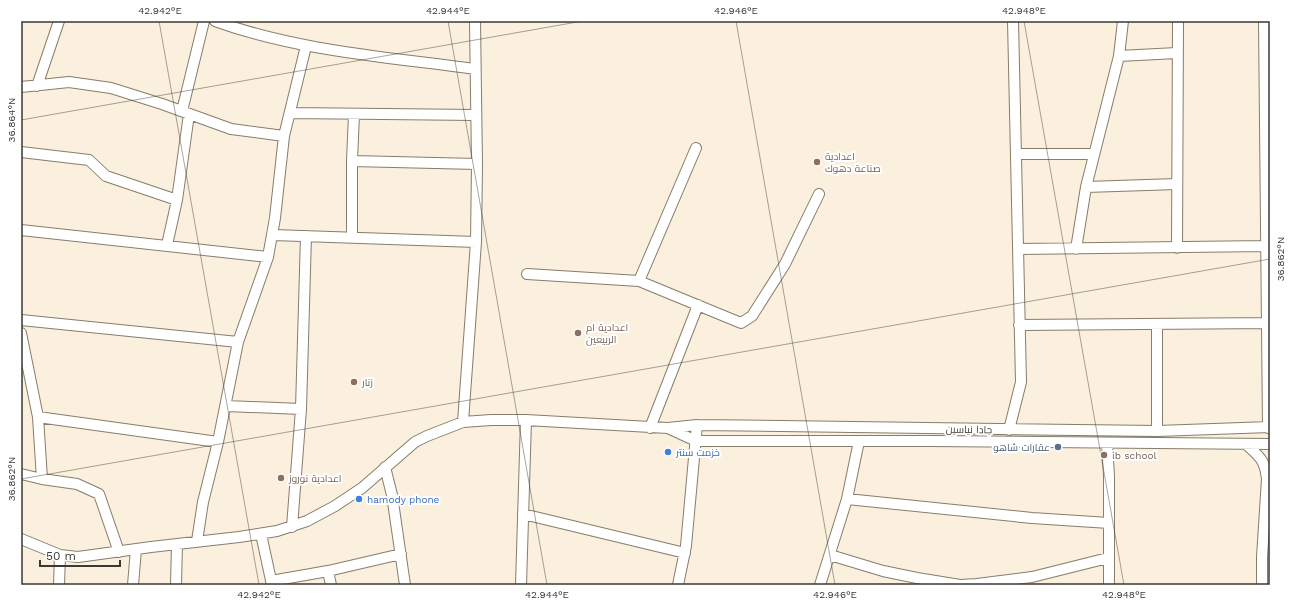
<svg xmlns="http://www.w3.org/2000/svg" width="1291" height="606" font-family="'Work Sans',Cairo,sans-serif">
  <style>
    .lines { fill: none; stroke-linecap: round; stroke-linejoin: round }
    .minor-casing { stroke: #867d6c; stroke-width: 12 }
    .minor { stroke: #fff; stroke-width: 10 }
    .ticks { fill: none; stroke: #3d3932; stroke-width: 1; stroke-opacity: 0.45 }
    .education-dot { fill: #8d6e63; stroke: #fefefe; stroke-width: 1.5 }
    .service-dot { fill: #5c6f8a; stroke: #fefefe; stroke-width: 1.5 }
    .shop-dot { fill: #3f7fe0; stroke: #fefefe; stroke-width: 1.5 }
    .labels { text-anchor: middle; stroke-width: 4; stroke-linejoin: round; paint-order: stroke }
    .education-label { font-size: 10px; fill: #785e54; stroke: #fefefe; text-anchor: start }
    .street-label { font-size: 10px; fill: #3d3932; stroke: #fefefe }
    .service-label { font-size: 10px; fill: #4e5e75; stroke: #fefefe; text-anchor: end }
    .shop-label { font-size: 10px; fill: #366cbe; stroke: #fefefe; text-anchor: start }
    .neatline { fill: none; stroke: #3d3932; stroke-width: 1.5 }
    .ticks-label { font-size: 10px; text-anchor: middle; fill: #3d3932 }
  </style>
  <rect width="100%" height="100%" fill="#faf0dd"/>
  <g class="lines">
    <g class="minor-casing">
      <path id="minor" d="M215,21C298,51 388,57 475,69
        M1264,21L1268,428
        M1119,56L1177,53
        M37,86L59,21
        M21,87L69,82L111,88L162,104L231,129L284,136
        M182,111L204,21
        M290,113L476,115
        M21,152L89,160L106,176L177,200
        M1016,154H1094
        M352,161L477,164
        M1086,187L1177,184
        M21,230L268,257
        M273,235L476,242
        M352,237V161L354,114
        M167,245L177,200L189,114
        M1177,248L1178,21
        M1018,249L1267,246
        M1076,249L1086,187L1119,56L1123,21
        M527,274L639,281L741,323L752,316L785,264L819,194
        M639,281L696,148
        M21,320L238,342
        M1157,324V431
        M1019,325L1268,323
        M21,333L38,417L42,479
        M226,406L301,409
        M38,417L218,442
        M463,422L476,242L477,164L475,21
        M650,428L698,305
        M668,428L697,425L1157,431L1270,427
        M1009,430L1021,382L1013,21
        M1107,443L1109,476V585
        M1247,445C1260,457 1265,460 1267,479L1262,557V585
        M385,467L392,495L405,585
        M21,474L42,479L77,484L99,494L119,552
        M847,499L1032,518L1109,523
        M523,514L685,553
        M292,527L301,409L306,236
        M261,534L272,585
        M21,539L60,555L78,557L151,547L239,537L277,531L307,521L335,506L362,488L415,442L427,436L463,422L491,420H526L668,428L696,441H931L1270,444
        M197,541L203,502L218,442L238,342L268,257L275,218L284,136L306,46
        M830,555L883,571L917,578L960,585L977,584L1032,577L1108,558
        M328,571L331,585
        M271,581L328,571L401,554
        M59,585L60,555
        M133,585L136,549
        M176,585L177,544
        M521,585L526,420
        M678,585L686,546L697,425
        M820,585L847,499L859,441"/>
    </g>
    <use href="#minor" class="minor"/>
  </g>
  <path class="ticks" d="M159,21L259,585M448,21L547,585M736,21L835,585M1024,21L1124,585M21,120L583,21M21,479L1270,259"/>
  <g class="education-dot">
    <circle cx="817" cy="162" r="4"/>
    <circle cx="578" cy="333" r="4"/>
    <circle cx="354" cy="382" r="4"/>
    <circle cx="1104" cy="455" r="4"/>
    <circle cx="281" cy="478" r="4"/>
  </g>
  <circle class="service-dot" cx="1058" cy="447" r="4"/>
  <g class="shop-dot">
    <circle cx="668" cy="452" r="4"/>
    <circle cx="359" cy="499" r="4"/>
  </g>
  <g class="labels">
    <g class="education-label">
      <text x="825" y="160">اعدادية<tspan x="825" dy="12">صناعة دهوك</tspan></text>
      <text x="586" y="331">اعدادية ام<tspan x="586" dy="12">الربيعين</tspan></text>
      <text x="362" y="386">زنار</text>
      <text x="1112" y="459">ib school</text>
      <text x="289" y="482">اعدادية نوروز</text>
    </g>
    <g class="street-label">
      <text transform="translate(969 429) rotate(1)" y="4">جادا نیاسین</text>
    </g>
    <g class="service-label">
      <text x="1050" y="451">عقارات شاهو</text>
    </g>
    <g class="shop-label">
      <text x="676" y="456">خزمت سنتر</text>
      <text x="367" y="503">hamody phone</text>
    </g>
  </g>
  <rect width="1291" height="606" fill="none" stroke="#fefefe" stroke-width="44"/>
  <path d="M40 560v6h80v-6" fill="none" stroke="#3d3932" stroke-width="2"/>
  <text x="46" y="560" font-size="12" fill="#3d3932" stroke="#fefefe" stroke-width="3" paint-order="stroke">50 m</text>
  <rect x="22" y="22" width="1247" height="562" class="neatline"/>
  <g class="ticks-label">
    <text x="160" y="14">42.942°E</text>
    <text x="448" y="14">42.944°E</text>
    <text x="736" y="14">42.946°E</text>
    <text x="1024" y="14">42.948°E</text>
    <text transform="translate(11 120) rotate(-90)" y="4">36.864°N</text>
    <text transform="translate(1280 259) rotate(-90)" y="4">36.862°N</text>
    <text transform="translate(11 479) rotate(-90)" y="4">36.862°N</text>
    <text x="259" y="598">42.942°E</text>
    <text x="547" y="598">42.944°E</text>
    <text x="835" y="598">42.946°E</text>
    <text x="1124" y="598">42.948°E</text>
  </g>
</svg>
